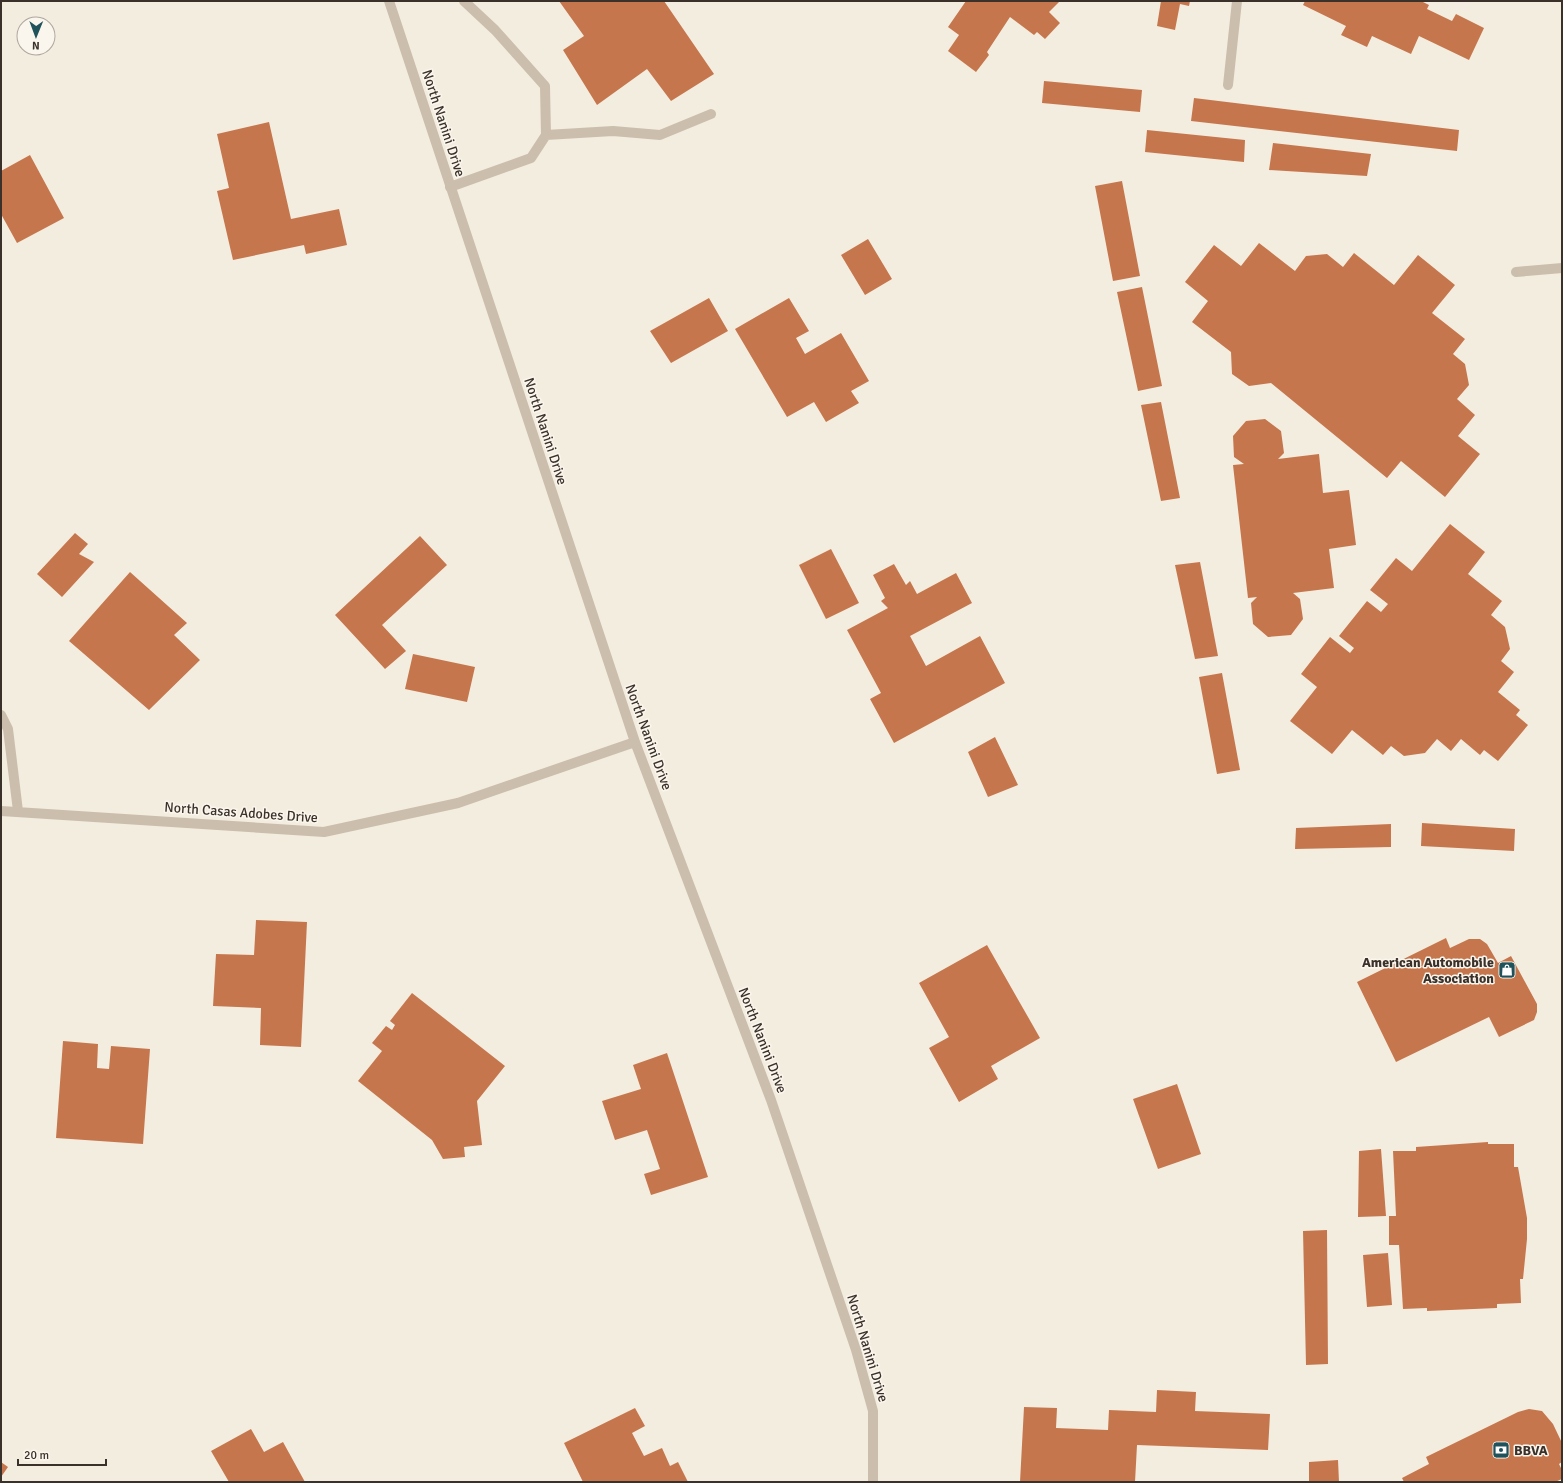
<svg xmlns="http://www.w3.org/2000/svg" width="1563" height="1483" font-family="Signika,sans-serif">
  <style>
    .building { fill: #c6764c }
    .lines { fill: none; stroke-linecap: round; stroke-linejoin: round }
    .lane { stroke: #ccbeac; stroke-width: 10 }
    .street { stroke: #ccbeac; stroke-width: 10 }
    .labels { text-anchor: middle; stroke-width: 3; stroke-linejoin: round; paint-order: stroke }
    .street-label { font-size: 14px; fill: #3a312b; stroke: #fbf6ed }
    .poi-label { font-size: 14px; font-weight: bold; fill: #3a312b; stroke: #fbf6ed; text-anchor: end }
  </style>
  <rect width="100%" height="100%" fill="#f3ede0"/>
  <path class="building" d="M559,1H664L714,74L671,101L647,69L597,105L563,50L584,36Z
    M966,1H1060L1049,12L1060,23L1045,39L1037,32L1034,35L1010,17L987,52L989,55L976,72L948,51L959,35L948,27Z
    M1161,1H1190L1189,6L1180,4L1175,30L1157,26Z
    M1305,1H1421L1429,5L1427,9L1452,21L1456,14L1484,28L1469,60L1419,36L1411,54L1372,36L1367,47L1341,35L1346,26L1303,5Z
    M1044,81L1142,90L1140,112L1042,103Z
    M1194,98L1459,130L1457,151L1191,121Z
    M269,122L291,219L339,209L347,245L306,254L304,245L233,260L217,191L229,188L217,134Z
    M1147,130L1245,140L1244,162L1145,152Z
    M1273,143L1371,154L1367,176L1269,170Z
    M30,155L64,218L17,243L1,214V171Z
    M1122,181L1140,276L1113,281L1095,186Z
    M868,239L892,279L865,295L841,255Z
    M1259,243L1295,271L1306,256L1327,254L1343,267L1354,253L1394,285L1418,255L1455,285L1432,313L1465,339L1453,354L1465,364L1469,385L1457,399L1475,415L1458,436L1480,454L1445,497L1401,461L1387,478L1271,383L1249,386L1232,374L1231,352L1192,322L1208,301L1185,282L1214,245L1241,266Z
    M1142,287L1162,386L1138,391L1117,292Z
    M709,298L728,331L671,363L650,331Z
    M789,298L809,331L796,338L805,354L841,333L869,381L851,391L859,403L826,422L814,402L787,417L735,329Z
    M1161,402L1180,498L1161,501L1141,405Z
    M1265,419L1281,431L1284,453L1278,459L1319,454L1323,493L1349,490L1356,545L1329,549L1334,588L1293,593L1300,599L1303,619L1291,635L1268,637L1253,624L1251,603L1257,597L1248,598L1233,465L1244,464L1234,457L1233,436L1246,421Z
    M1450,524L1485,552L1468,574L1502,601L1491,615L1505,627L1510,649L1501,661L1514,672L1498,692L1520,710L1516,715L1528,725L1498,761L1484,750L1480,755L1461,739L1451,751L1437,739L1425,753L1404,756L1391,746L1383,755L1352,730L1332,754L1290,721L1317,687L1301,674L1330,637L1350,653L1354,648L1339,636L1367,601L1381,612L1388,604L1370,590L1396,558L1412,571Z
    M75,533L88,544L79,554L94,562L62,597L37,574Z
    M420,536L447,565L382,625L406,651L385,669L335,615Z
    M831,549L859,603L826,619L799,565Z
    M1200,562L1218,656L1195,659L1175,565Z
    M894,564L906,585L910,581L917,594L956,573L972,603L910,636L926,666L980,636L1005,683L894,743L870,699L881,693L847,630L888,608L881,601L885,598L873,575Z
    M130,572L187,623L174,635L200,660L149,710L69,641Z
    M413,654L475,667L467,702L405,689Z
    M1222,673L1240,770L1217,774L1199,677Z
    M995,737L1018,785L988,797L968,752Z
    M1422,823L1515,829L1514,851L1421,846Z
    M1391,824V847L1295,849L1296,828Z
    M256,920L307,922L301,1047L260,1045L261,1008L213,1006L216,954L254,955Z
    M1446,938L1450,948L1469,939H1480L1487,944L1498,963L1511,956L1537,1004V1012L1534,1020L1499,1037L1489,1017L1396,1062L1357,982Z
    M987,945L1040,1038L991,1066L998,1079L959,1102L929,1048L949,1037L919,983Z
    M412,993L505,1066L477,1101L482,1145L464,1147L465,1157L443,1159L432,1140L358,1081L382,1051L372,1043L386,1026L392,1030L395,1025L390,1021Z
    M63,1041L98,1044L97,1068L109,1069L111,1046L150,1049L143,1144L56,1138Z
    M667,1053L708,1177L651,1195L644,1174L660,1169L647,1130L615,1140L602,1101L641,1089L633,1065Z
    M1177,1084L1201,1154L1158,1169L1133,1099Z
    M1488,1142V1144H1514V1167H1518L1527,1218V1239L1523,1279H1520L1521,1303L1497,1304V1308L1427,1311V1308L1403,1309L1399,1245H1389V1216H1396L1393,1151H1416V1147Z
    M1381,1149L1386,1216L1358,1217L1359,1151Z
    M1327,1230L1328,1364L1306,1365L1303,1231Z
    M1388,1253L1392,1305L1367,1307L1363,1255Z
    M1157,1390L1196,1392L1195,1411L1270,1414L1268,1450L1137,1445L1135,1482H1020L1024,1407L1057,1408L1056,1428L1108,1430L1109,1410L1156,1412Z
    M635,1408L645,1426L632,1433L644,1456L662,1448L670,1466L678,1462L688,1482H583L564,1443Z
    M1529,1409L1542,1411L1553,1424L1562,1443V1462L1559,1464L1562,1470V1479L1555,1482H1404L1402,1478L1429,1464L1426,1457L1518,1412Z
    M251,1429L264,1452L283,1442L305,1482H229L211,1451Z
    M1338,1460L1339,1482H1309V1462Z
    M1,1462L8,1467L1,1477Z"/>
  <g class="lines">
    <path class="lane" d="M1228,85L1237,1
      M546,135L613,131L660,135L711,114
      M450,187L531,158L546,135L545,86L495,30L464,1
      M1516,272L1562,268"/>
    <path class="street" d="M389,1L635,742L771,1100L856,1350L873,1411V1482
      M1,715L8,729L18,811
      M1,811L324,832L458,803L635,742"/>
  </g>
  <defs>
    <g id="shop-square" transform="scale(0.9)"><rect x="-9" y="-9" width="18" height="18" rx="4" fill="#20525c" stroke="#fbf6ed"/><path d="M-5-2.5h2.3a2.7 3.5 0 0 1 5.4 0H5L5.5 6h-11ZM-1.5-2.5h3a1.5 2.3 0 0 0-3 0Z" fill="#fff"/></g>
    <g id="bank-square" transform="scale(0.9)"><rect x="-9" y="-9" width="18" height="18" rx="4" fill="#20525c" stroke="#fbf6ed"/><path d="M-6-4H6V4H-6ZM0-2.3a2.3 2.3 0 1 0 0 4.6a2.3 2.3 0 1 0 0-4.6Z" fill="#fff"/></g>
  </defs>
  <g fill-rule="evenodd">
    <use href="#shop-square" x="1507" y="970"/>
    <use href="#bank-square" x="1501" y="1450"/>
  </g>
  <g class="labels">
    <g class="street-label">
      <text transform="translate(444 123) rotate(72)" y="5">North Nanini Drive</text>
      <text transform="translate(546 431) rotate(72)" y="5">North Nanini Drive</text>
      <text transform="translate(649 737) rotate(70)" y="5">North Nanini Drive</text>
      <text transform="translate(241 812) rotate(4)" y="5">North Casas Adobes Drive</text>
      <text transform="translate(763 1040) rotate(69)" y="5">North Nanini Drive</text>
      <text transform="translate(868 1348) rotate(73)" y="5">North Nanini Drive</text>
    </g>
    <g class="poi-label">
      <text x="1494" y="967">American Automobile<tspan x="1494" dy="16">Association</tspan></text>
      <text x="1514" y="1455" text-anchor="start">BBVA</text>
    </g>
  </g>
  <rect width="1563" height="1483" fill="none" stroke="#3a312b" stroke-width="4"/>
  <g transform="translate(36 36) rotate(181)"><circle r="19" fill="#fbf6ed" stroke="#aea79f"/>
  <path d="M0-3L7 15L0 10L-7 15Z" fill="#20525c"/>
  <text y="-6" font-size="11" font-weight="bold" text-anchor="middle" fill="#3a312b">N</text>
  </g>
  <path d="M18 1459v6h88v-6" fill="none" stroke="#3a312b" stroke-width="2"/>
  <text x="24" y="1459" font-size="12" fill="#3a312b" stroke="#fbf6ed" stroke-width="3" paint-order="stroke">20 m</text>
</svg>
